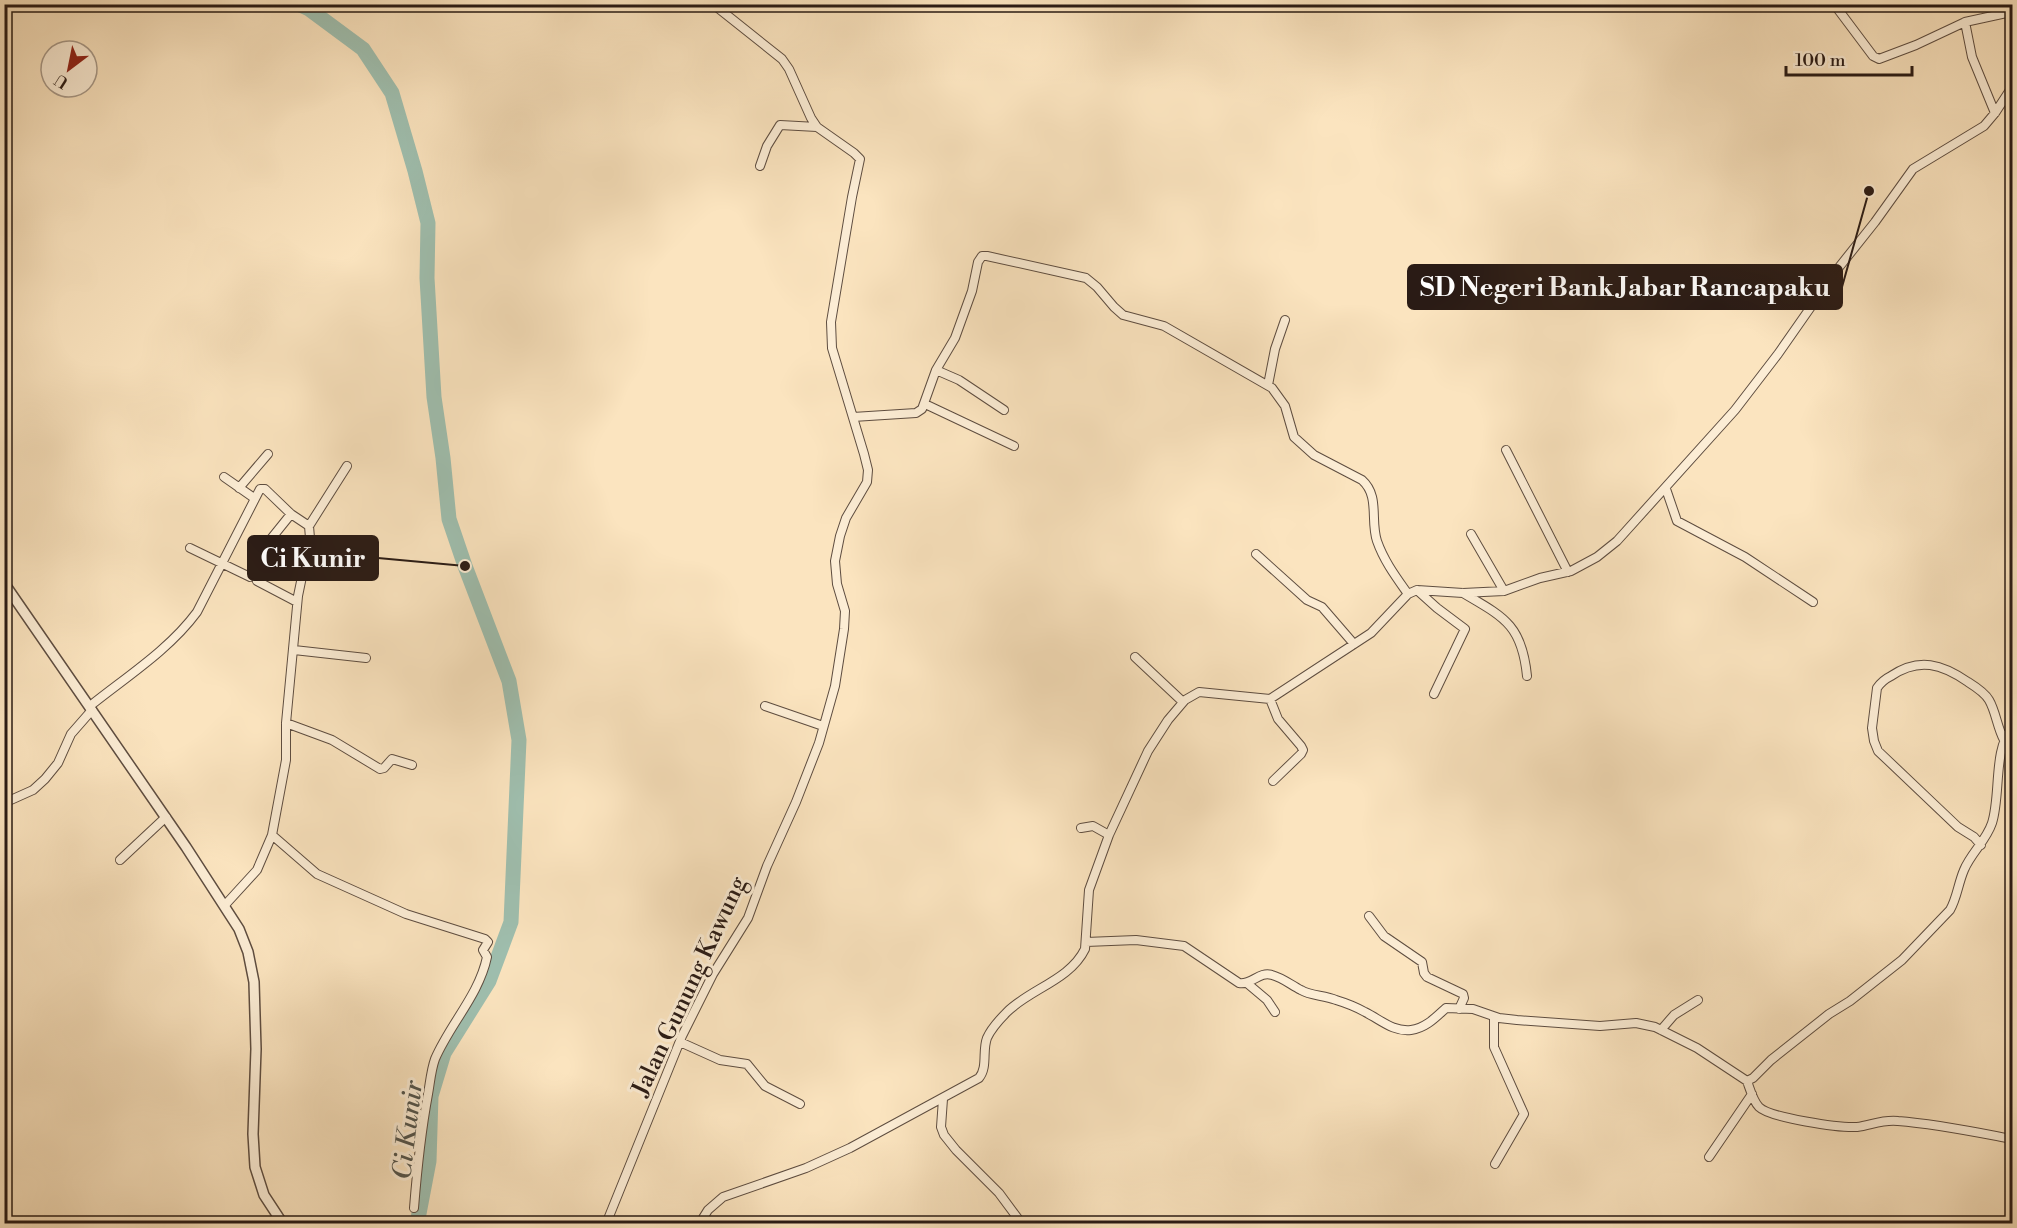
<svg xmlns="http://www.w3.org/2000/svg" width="2017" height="1228" font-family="'Libre Bodoni',serif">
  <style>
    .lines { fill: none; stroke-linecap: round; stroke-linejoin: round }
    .river { stroke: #9fbfaf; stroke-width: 15 }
    .minor-casing { stroke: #5e4d40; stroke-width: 10 }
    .tertiary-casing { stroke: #5e4d40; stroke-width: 12 }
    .minor { stroke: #fcedd5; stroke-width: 8 }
    .tertiary { stroke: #fcedd5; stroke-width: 9 }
    .labels { text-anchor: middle; stroke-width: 6; stroke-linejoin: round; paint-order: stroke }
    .street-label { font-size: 24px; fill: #2a1b15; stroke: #fcedd5 }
    .water-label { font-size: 26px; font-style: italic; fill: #53544b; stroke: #fcedd5 }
    .leader { fill: none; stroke: #2a1b15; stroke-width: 2 }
    .callout-dot { fill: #2a1b15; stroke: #fcedd5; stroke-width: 2 }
    .callout { fill: #2a1b15; stroke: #2a1b15; stroke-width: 2 }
    .callout-label { font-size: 26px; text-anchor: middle; font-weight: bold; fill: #fff }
  </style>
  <rect width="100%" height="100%" fill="#fbe4bf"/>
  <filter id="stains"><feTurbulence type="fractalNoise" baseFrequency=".00333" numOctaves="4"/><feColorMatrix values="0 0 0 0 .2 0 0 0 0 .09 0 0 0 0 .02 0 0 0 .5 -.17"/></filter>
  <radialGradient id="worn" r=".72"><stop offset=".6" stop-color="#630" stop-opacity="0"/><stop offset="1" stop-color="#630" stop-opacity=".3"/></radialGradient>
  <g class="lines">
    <path class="river" d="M298,4L309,9L363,49L392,93L415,171L428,223L427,278L434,397L443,458L449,519L465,566L509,681L519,740L511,922L489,981L444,1053L431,1096L429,1161L417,1224"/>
    <g class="minor-casing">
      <path id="minor" d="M1834,4L1873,56L1879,59L1916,45L1965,22L2011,12
        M1965,22L1972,57L1995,113
        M760,166L767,146L780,125L817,127
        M936,370L959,380L1004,410
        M1268,385L1275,349L1285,320
        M925,404L1014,446
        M853,417L916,413L922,409L936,370L955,338L972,291L978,262L982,256H987L1086,278L1097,287L1114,307L1123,315L1164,326L1272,388L1285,406L1294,437L1314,455L1362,480C1380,496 1370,520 1377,541C1384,561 1396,577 1408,594
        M1506,450L1568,572
        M224,477L254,498
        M239,488L268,454
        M1666,489L1677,521L1745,557L1813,602
        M1471,534L1504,591
        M190,548L250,577
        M262,550L291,514L309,526
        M1256,554L1307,600L1322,607L1354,644
        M257,581L297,602
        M1417,590L1437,608L1465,629L1434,694
        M1463,593C1504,617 1522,625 1527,676
        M294,650L366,658
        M1135,657L1183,702
        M1270,699L1278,719L1301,746L1303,750L1301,754L1273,781
        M90,706C126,677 169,650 197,612L260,489H265L291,514
        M765,706L823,726
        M286,723L332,740L380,769L384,768L392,759L412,765
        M4,803L33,790L45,779L58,763L71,734L92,710
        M1081,828L1093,826L1109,835
        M272,835L317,874L406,914L485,939L488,942L483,950L487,957C479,995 450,1024 435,1059C431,1070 430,1083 428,1094C421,1132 417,1170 414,1208
        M1981,845L1974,837L1958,827L1878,751L1874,741L1872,728L1877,688C1881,682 1885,679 1891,676C1919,657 1942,664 1968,682C1976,687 1985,693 1989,700C1996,712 1997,727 2004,740
        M120,860L166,817
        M225,905L257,870L272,835L286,760V723L298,596L310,538L309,526L347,466
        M1369,916L1384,936L1422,962L1424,973L1427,977L1463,994L1464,998L1459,1009
        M1086,942L1136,940L1184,946L1239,983C1252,985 1259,971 1272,975C1283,978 1291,985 1301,990C1311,996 1324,995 1336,1000C1346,1003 1356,1007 1365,1012C1381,1020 1393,1032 1411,1030C1426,1028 1436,1017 1446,1008L1473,1009L1499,1018L1517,1020L1600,1026L1636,1023L1655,1027L1697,1048L1747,1081L1753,1078L1771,1060L1829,1014L1850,1001L1902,960L1950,910C1957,898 1958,884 1964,870C1971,853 1986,841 1992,823C2001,795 1993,749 2012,728
        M1248,984L1267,1000L1275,1012
        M1494,1017V1047L1524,1114L1495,1164
        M1661,1030L1674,1015L1698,1000
        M680,1042L720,1060L747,1064L765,1086L800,1104
        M1747,1081C1750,1089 1753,1101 1759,1107C1770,1118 1840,1128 1857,1127C1871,1125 1884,1119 1898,1121C1937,1124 1975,1132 2012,1139
        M943,1099L941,1127L944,1135L956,1150L999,1193L1022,1224
        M1709,1157L1752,1094
        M606,1224L682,1036L713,974L748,918L767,866L796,802L819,743L835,686L844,629L845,611L837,584L835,561L840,536L846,518L867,482L868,470L864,454L832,348L831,322L852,197L860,159L854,153L817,127L811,118L789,69L782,59L713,4
        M703,1224V1218L708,1210L723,1197L806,1168L850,1148L979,1078C988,1067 982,1051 987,1038C991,1029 1000,1019 1007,1012C1030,989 1070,980 1085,949L1089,890L1109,835L1148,751L1168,720L1185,700L1199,692L1270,699L1371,633L1408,594L1417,590L1463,593L1504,591L1540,578L1571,571L1597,557L1617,541L1735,410L1778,354L1836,271L1875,222L1913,169L1984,126L1995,113L2012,87"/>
    </g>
    <g class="tertiary-casing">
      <path id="tertiary" d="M4,583L186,847L239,929L248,952L254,982L256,1049L253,1134L255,1167L264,1195L283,1224"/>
    </g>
    <use href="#minor" class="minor"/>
    <use href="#tertiary" class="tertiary"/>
  </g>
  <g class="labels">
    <g class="street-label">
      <text transform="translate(689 986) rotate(-65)" y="8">Jalan Gunung Kawung</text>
    </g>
    <g class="water-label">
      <text transform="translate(407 1130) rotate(-83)" y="9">Ci Kunir</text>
    </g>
  </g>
  <path class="leader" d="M1869 191L1842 287M465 566L378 558"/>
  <g class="callout-dot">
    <circle cx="1869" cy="191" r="6"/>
    <circle cx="465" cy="566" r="6"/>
  </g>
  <g class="callout">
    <rect x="1408" y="265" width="434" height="44" rx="6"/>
    <rect x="248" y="536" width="130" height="44" rx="6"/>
  </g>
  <g class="callout-label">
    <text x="1625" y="296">SD Negeri Bank Jabar Rancapaku</text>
    <text x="313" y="567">Ci Kunir</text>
  </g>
  <rect width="2017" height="1228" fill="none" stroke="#fbe4bf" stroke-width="24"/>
  <rect x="6" y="6" width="2005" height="1216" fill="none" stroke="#2a1b15" stroke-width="3"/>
  <rect x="12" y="12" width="1993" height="1204" fill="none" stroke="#2a1b15" stroke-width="1.5"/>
  <g transform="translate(69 69) rotate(212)"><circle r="28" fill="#fcedd5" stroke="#a89988" stroke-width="1.5"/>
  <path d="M0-4.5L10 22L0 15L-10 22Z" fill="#8f2418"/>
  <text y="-9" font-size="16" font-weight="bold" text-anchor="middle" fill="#2a1b15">U</text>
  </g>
  <path d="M1786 66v9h126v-9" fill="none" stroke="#2a1b15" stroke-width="3"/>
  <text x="1795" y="66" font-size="18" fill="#2a1b15" stroke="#fcedd5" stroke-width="4.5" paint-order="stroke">100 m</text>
  <rect width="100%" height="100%" filter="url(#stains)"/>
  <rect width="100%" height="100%" fill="url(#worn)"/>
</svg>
